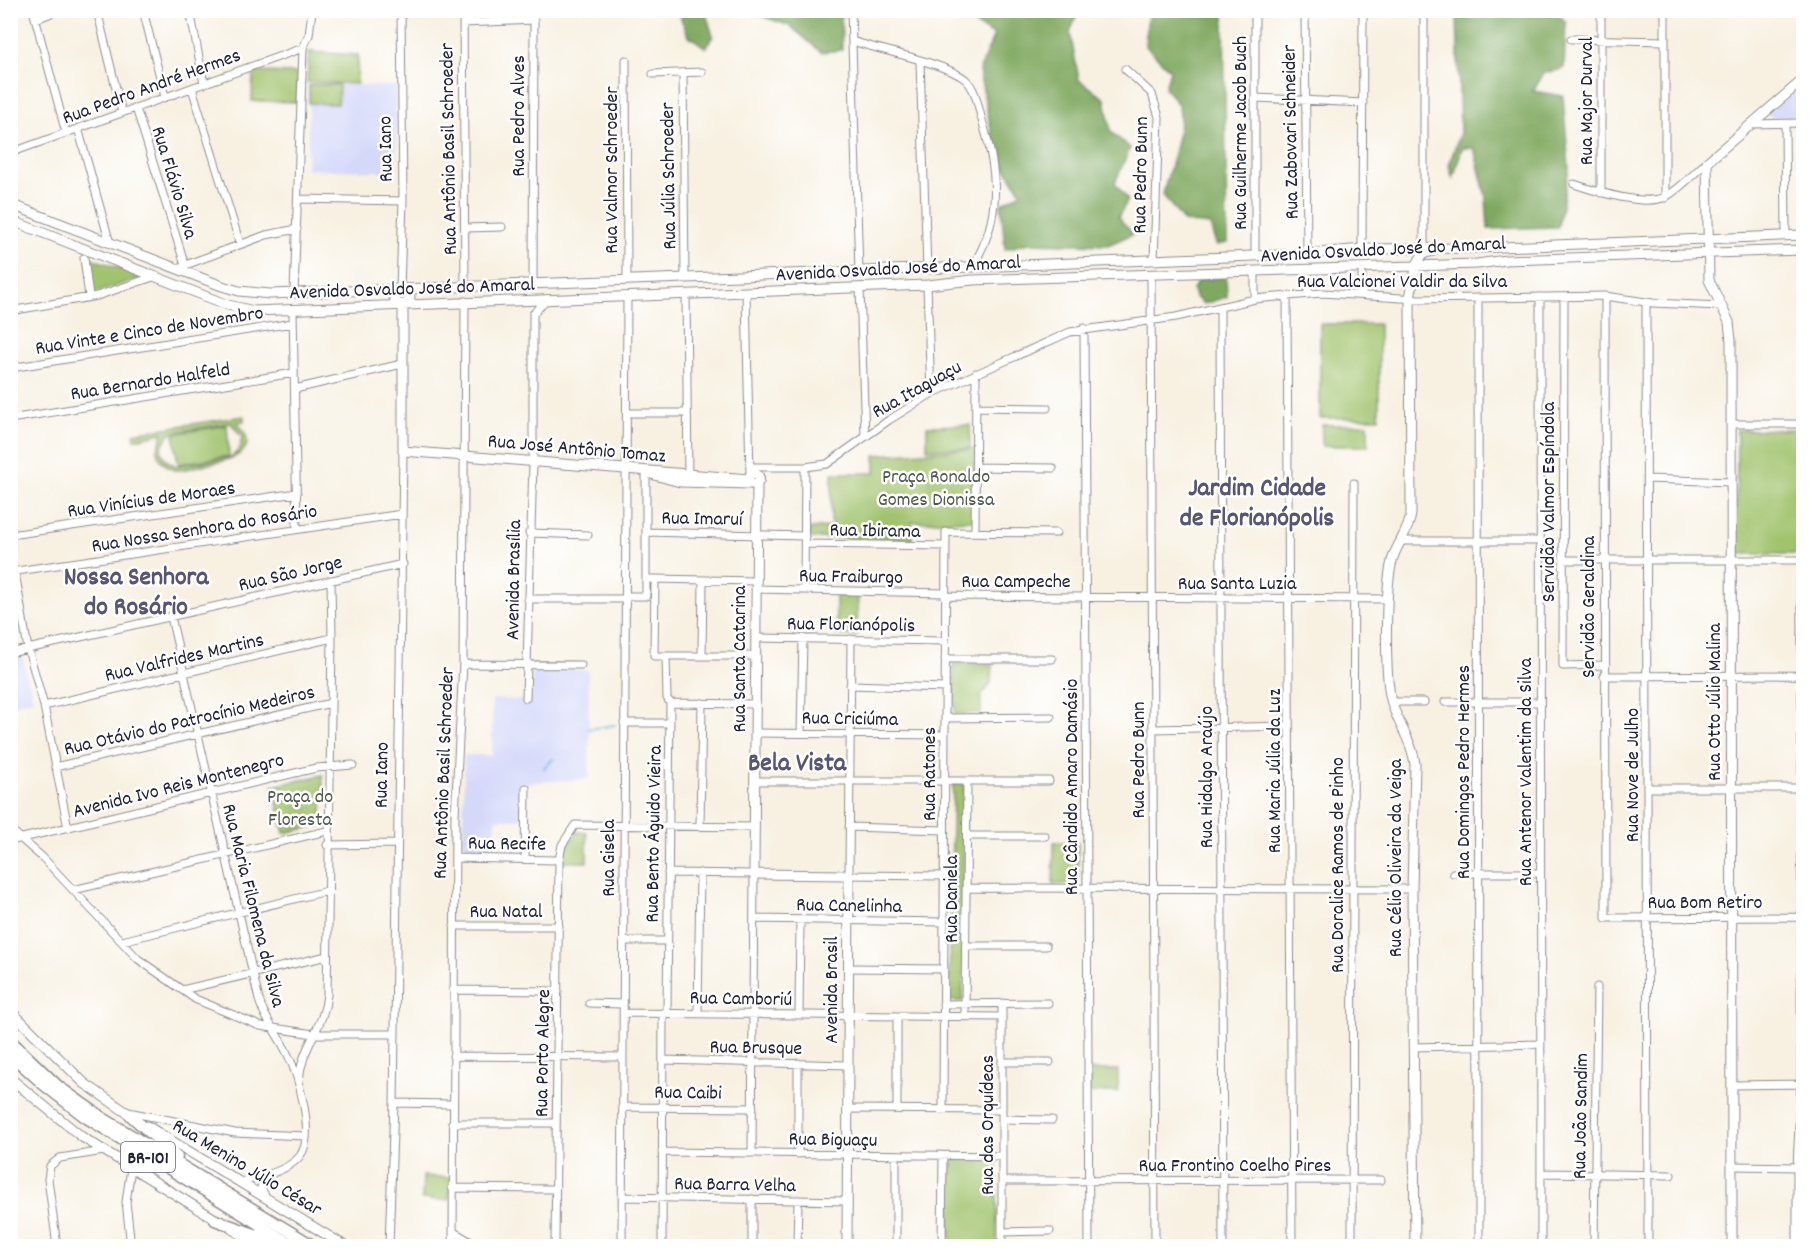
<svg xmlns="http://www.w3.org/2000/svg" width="1814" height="1257" font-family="Dekko,sans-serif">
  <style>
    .built { fill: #d4d8f9 }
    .green { fill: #a1c36d; stroke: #627254; stroke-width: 1.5; fill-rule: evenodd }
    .forest { fill: #80a960; stroke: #51664e; stroke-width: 1.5 }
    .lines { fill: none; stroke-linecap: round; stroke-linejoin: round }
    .stream { stroke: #5cafd7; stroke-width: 2 }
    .minor-casing { stroke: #8d8a8e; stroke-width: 9 }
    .major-casing { stroke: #8d8a8e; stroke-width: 11 }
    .highway-casing { stroke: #8d8a8e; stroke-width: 13 }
    .minor { stroke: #fff; stroke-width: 7 }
    .major { stroke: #fff; stroke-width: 9 }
    .highway { stroke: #fff; stroke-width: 10 }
    .labels { text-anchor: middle; stroke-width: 5; stroke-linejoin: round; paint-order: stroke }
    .shield { fill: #fff; stroke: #646476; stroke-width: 1.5 }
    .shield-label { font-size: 18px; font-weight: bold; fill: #22223b }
    .street-label { font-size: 20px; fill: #22223b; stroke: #fff }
    .park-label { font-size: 20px; fill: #4e5a4c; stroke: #fff }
    .district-label { font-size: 26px; font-weight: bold; fill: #575474; stroke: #fff }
  </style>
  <rect width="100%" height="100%" fill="#fff"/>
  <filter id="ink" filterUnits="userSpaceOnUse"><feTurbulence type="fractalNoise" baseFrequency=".0167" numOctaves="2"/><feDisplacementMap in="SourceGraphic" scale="12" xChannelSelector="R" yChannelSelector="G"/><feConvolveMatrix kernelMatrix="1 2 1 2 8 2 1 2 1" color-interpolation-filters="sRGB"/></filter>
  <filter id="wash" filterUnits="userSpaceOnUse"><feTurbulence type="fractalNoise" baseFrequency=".008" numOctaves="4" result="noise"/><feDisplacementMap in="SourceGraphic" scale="24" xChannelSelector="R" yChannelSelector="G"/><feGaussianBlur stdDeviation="1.35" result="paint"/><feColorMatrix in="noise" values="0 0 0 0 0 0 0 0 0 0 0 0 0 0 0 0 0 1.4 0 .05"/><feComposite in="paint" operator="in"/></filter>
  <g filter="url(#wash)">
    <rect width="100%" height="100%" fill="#f8f1e2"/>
    <path class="built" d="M339,85L396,86V172L307,169L309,103L338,104Z
      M1803,86V117L1770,118L1767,113Z
      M22,655L33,699L11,705V658Z
      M532,669L588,670L590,779L523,783L522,819H496L495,852H463L464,755H492V699L531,700Z"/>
    <path class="green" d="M309,52L358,55L357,84L307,82Z
      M253,72L298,73L297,102L252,101Z
      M309,85H339L338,104L309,103Z
      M88,257L143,277L92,294Z
      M1320,324H1379V418H1320Z
      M244,416V421L237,423C267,454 223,462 201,465C193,467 180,472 173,469C165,466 159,459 157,452L163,433L135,439L134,433ZM231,423L242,437L239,450L231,457L176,466L167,461L161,452L162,445L170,433Z
      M1368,424V446H1322V425Z
      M227,425L229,456L178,464L174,434Z
      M970,425V448L927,449V426Z
      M1803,429V554H1736L1737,430Z
      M975,449L972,520L912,522V539L810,538V529L831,527L832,473H875V455Z
      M836,594H858L857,636L836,635Z
      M953,664H992L991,683L981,696V713L955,714Z
      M323,775L322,825L284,833L273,786Z
      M953,784H964L963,1001H949Z
      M578,832L587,833V862H564V850Z
      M1054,842H1078V884H1053Z
      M1090,1070H1118V1092L1090,1093Z
      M950,1159H997V1246H950Z
      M423,1176L451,1178L449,1200L422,1199Z"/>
    <path class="forest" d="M1161,10L1224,11L1227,243L1216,245L1210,225L1184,222L1163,195C1168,170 1184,131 1179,107C1177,101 1169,93 1165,88L1170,70L1145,45L1148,15Z
      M678,11H705L713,36L706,48L688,35Z
      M748,11H841L842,50L821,52L790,26Z
      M952,11H1079L1070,32L1079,80L1105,99L1111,132L1130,148L1115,183L1128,200L1118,217L1133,234L1108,245L1028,243L1005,249L1001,204L1021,193L996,153L979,71L994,35Z
      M1457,11H1554L1566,22L1564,69L1544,73L1533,91L1563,96L1569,168L1558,227L1488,229L1486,197L1474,148H1462L1453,179L1449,165L1460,133Z
      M1226,277L1227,297L1204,304L1195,297L1193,290L1198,280Z"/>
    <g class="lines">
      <path class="stream" d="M589,729L615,725
        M544,768L553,759"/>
    </g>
  </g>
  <g filter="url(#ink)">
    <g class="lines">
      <g class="minor-casing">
        <path id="minor" d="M33,10L66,133
          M97,10L122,113
          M143,10L165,97
          M190,10L204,84
          M463,10L465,286
          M851,10L859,272
          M1255,10V255
          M1305,10L1307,254
          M36,19L59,10
          M463,23L534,20L533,284
          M1571,39L1665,41
          M852,41C879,50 945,63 965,79C975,87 978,105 981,117C998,170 1003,218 972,267
          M626,60L627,280
          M920,62L927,269
          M1125,69L1152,94L1159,117L1154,259
          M683,73L685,279
          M653,74L702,72
          M192,88L240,244
          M1255,98L1363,103
          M136,108L185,265
          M1751,124L1804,123
          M1785,124L1786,235
          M78,128L109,240
          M10,153L303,48
          M1574,184C1595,191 1646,208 1667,196C1681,188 1694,173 1707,162
          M1601,193V10
          M1665,198V10
          M298,199L403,201
          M465,228L502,227
          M1424,248V10
          M1362,249L1363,10
          M84,258L89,297
          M183,266L266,235L297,229
          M1151,274L1155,1246
          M1362,274V294
          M1308,277V294
          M927,285L931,394
          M400,288L403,201L401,10
          M860,288L865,437
          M746,292L750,476
          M294,293L303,48L309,35L312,10
          M686,294L688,478
          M1287,296L1292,1246
          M1605,296L1606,918L1804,917
          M1540,297L1541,1246
          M1564,297L1563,666L1604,665
          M1478,298L1479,1246
          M1255,299V272
          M1646,302L1648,1246
          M1220,308L1223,1246
          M293,309L297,529
          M10,311L97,296L156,276
          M1084,328L1089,1246
          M10,368L293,323
          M295,389L402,364
          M976,407L1047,408
          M628,413H687
          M10,419L294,373
          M1731,424H1804
          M750,467H805L827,464L889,420L931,394L1070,332L1176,317L1255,299L1322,293L1417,299L1605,296L1653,303L1721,306
          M976,467L1053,468
          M1647,479L1731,482
          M646,532L805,536
          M975,532L976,373
          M529,533L588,535
          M10,535L297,493
          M1401,541H1540
          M805,544L945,546
          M1563,560H1804
          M10,572L402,514
          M15,572L28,649L44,706L68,828
          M646,579H655L654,656H756
          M655,579L756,581
          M756,589L945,593
          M804,590L805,467
          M945,596L1388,599
          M528,599H624L630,596H646V472
          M171,617L259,1000C265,1020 278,1034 287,1053C298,1074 316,1135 300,1156C287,1172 259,1177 241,1182
          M756,638L945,641
          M851,639L849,875L944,876
          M10,653L403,564
          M666,656L667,698L670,703L667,1013
          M702,656L703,580
          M945,659H1052
          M463,664L581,665
          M1604,676L1804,675
          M850,685L945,688
          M526,698L533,463V314L547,299
          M1392,702H1424
          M1445,702H1540
          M670,703L755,704
          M44,706L332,638
          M945,718L1051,717
          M624,723H670
          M1153,729L1289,726
          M755,733L945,735
          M801,733L803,638
          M55,767L331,703
          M755,781H1049
          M1647,788H1804
          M700,826L702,703
          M849,827L944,830
          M10,829L43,858L138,959L195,999L260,1026L314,1034H394
          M967,836H1045
          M10,841L316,768L353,765
          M327,845L396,844
          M455,858L559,860
          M525,859L526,788
          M668,873L754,874L752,1153
          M1453,873H1540
          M966,888L1412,889
          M73,890L327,831
          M754,919L944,922
          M454,926H559
          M122,941L327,891
          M623,941H667
          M966,946H1046
          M848,968L944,969
          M182,990L327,956
          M453,990L558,991
          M589,1003L623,1004
          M943,1004L1048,1003
          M623,1013L1002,1017
          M698,1013L700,873
          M799,1015L800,920
          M965,1016L967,781
          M1413,1047L1541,1044
          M453,1056L623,1057
          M663,1060L848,1065
          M1002,1062H1050
          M299,1081C301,1047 324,1028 327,995L332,638L331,580
          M1732,1085L1804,1084
          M394,1103L452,1104
          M622,1107L753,1108
          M847,1109L1002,1110
          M897,1109V1016
          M943,1110L946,532L1056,533
          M128,1112L235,1133L306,1136
          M1002,1119L1052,1120
          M452,1123H556
          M662,1152L1002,1156
          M798,1154V1063
          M1733,1166L1797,1167
          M1541,1173L1671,1175
          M1002,1181L1381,1180
          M452,1188L555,1189
          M265,1196L261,1187L266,1175
          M622,1197L847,1201
          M454,1232L478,1246
          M1002,1232L1050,1231
          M57,1246L48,1179L50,1166L60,1158L104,1151
          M131,1246L126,1202L131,1168
          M389,1246L394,1103L403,451
          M453,1246L455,815L463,664L465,301
          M555,1246L559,860L562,845L575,825L755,827
          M622,1246L627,297
          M662,1246L663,1013
          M752,1246V1199
          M797,1246L798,1200
          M896,1246V1155
          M942,1246L943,1156
          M1002,1246V1003
          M1352,1246L1354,483
          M1594,1246L1597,987
          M1797,1246V1167L1801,1084L1802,560"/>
      </g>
      <g class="major-casing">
        <path id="major" d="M10,204L222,286L239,291L270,294L1307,254L1362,249L1477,248L1804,235
          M10,220L228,305L254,311L927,285L973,280L1477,264L1506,260L1804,250
          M394 296a8 8 0 1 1 16 0a8 8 0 1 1-16 0Z
          M403,305V451L749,479
          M748.5 479a5.5 5.5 0 1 1 11 0a5.5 5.5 0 1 1-11 0Z
          M651,474L680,482L750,484
          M757,484L754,874L849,875L847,1246
          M10,1010L84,1083L136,1119
          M10,1078L82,1137L220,1222
          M147,1126L345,1246
          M232,1229L261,1246
          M1415,1246L1412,889L1415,765C1413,740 1394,720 1390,695C1385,667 1385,588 1392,561C1396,544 1409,532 1411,514L1410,297L1417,264L1423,254L1433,251
          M1732,1246L1731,341L1729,322L1709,280L1707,162L1804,79"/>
      </g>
      <g class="highway-casing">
        <path id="highway" d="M10,1012L13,1014
          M10,1040L58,1086L103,1118L314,1246
          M10,1054L44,1085L85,1117L294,1246
          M131,1116L177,1157
          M215,1220L277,1242"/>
      </g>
      <use href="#minor" class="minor"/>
      <use href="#major" class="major"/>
      <use href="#highway" class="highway"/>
    </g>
  </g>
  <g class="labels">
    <rect class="shield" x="121" y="1142" width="54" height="30" rx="4.5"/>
    <g class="shield-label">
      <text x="148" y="1163">BR-101</text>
    </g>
    <g class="street-label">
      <text transform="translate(151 85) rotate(-20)" y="7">Rua Pedro André Hermes</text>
      <text transform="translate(1585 101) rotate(-90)" y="7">Rua Major Durval</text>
      <text transform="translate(517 116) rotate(-90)" y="7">Rua Pedro Alves</text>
      <text transform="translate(1289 132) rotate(-91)" y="7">Rua Zabovari Schneider</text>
      <text transform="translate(1239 133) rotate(-90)" y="7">Rua Guilherme Jacob Buch</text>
      <text transform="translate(384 149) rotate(-91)" y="7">Rua Iano</text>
      <text transform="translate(447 149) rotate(-91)" y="7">Rua Antônio Basil Schroeder</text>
      <text transform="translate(610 170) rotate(-90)" y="7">Rua Valmor Schroeder</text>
      <text transform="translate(1139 175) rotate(-89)" y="7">Rua Pedro Bunn</text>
      <text transform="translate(667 176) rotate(-91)" y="7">Rua Júlia Schroeder</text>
      <text transform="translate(176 182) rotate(73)" y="7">Rua Flávio Silva</text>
      <text transform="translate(1383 248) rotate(-3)" y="7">Avenida Osvaldo José do Amaral</text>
      <text transform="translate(898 267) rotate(-3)" y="7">Avenida Osvaldo José do Amaral</text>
      <text x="1402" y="287">Rua Valcionei Valdir da Silva</text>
      <text transform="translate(412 287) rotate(-2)" y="7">Avenida Osvaldo José do Amaral</text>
      <text transform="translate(149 329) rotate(-9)" y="7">Rua Vinte e Cinco de Novembro</text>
      <text transform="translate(150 380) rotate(-9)" y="7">Rua Bernardo Halfeld</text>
      <text transform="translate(916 388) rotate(-29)" y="7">Rua Itaguaçu</text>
      <text transform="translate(577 447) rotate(5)" y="7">Rua José Antônio Tomaz</text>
      <text transform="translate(151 498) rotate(-8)" y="7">Rua Vinícius de Moraes</text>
      <text transform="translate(1547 502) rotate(-90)" y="7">Servidão Valmor Espíndola</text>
      <text transform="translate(702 517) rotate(1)" y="7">Rua Imaruí</text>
      <text transform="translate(204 527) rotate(-9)" y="7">Rua Nossa Senhora do Rosário</text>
      <text transform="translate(875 529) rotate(1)" y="7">Rua Ibirama</text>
      <text transform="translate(290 572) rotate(-13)" y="7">Rua São Jorge</text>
      <text transform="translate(851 575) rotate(1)" y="7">Rua Fraiburgo</text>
      <text transform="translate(512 580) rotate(-89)" y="7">Avenida Brasília</text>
      <text x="1016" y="587">Rua Campeche</text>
      <text x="1237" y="589">Rua Santa Luzia</text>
      <text transform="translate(1587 607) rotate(-90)" y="7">Servidão Geraldina</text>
      <text transform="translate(851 623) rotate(1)" y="7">Rua Florianópolis</text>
      <text transform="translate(184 656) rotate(-13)" y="7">Rua Valfrides Martins</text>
      <text transform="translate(738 659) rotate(-90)" y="7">Rua Santa Catarina</text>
      <text transform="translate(1713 702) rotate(-90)" y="7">Rua Otto Júlio Malina</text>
      <text transform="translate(850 717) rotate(1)" y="7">Rua Criciúma</text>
      <text transform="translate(189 719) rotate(-13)" y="7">Rua Otávio do Patrocínio Medeiros</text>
      <text transform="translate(1137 760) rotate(-90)" y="7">Rua Pedro Bunn</text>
      <text transform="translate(1273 771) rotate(-90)" y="7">Rua Maria Júlia da Luz</text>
      <text transform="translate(1462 772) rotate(-90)" y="7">Rua Domingos Pedro Hermes</text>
      <text transform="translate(1524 772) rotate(-90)" y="7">Rua Antenor Valentim da Silva</text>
      <text transform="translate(442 773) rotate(-88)" y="7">Rua Antônio Basil Schroeder</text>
      <text transform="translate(928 774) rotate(-90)" y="7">Rua Ratones</text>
      <text transform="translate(380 775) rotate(-89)" y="7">Rua Iano</text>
      <text transform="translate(1631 775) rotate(-90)" y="7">Rua Nove de Julho</text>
      <text transform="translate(1205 777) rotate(-90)" y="7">Rua Hidalgo Araújo</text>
      <text transform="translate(178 784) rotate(-14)" y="7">Avenida Ivo Reis Montenegro</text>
      <text transform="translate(1070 787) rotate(-90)" y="7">Rua Cândido Amaro Damásio</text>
      <text transform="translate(652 834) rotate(-89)" y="7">Rua Bento Águido Vieira</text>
      <text transform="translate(507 842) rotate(1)" y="7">Rua Recife</text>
      <text transform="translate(607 858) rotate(-90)" y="7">Rua Gisela</text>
      <text transform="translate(1394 858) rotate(-90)" y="7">Rua Célio Oliveira da Veiga</text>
      <text transform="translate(1336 865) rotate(-90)" y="7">Rua Doralice Ramos de Pinho</text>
      <text transform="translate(950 899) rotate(-90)" y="7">Rua Daniela</text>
      <text x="1705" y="908">Rua Bom Retiro</text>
      <text transform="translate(849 904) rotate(1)" y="7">Rua Canelinha</text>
      <text transform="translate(255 905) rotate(76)" y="7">Rua Maria Filomena da Silva</text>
      <text x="506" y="917">Rua Natal</text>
      <text transform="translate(830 990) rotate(-90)" y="7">Avenida Brasil</text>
      <text transform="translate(741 997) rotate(1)" y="7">Rua Camboriú</text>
      <text transform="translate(756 1046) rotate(1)" y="7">Rua Brusque</text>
      <text transform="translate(541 1053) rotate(-89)" y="7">Rua Porto Alegre</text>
      <text transform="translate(688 1091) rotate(1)" y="7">Rua Caibi</text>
      <text transform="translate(1579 1116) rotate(-89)" y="7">Rua João Sandim</text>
      <text transform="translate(986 1125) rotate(-90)" y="7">Rua das Orquídeas</text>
      <text transform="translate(833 1138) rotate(1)" y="7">Rua Biguaçu</text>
      <text x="1235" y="1171">Rua Frontino Coelho Pires</text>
      <text transform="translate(248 1166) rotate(31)" y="7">Rua Menino Júlio César</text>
      <text transform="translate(735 1183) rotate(1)" y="7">Rua Barra Velha</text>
    </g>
    <g class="park-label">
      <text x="936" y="482">Praça Ronaldo<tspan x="936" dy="23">Gomes Dionissa</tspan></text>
      <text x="300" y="802">Praça do<tspan x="300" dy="23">Floresta</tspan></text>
    </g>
    <g class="district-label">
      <text x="1257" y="495">Jardim Cidade<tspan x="1257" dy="30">de Florianópolis</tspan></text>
      <text x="136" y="584">Nossa Senhora<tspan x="136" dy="30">do Rosário</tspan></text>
      <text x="797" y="770">Bela Vista</text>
    </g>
  </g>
  <rect width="1814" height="1257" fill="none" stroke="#fff" stroke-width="36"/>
</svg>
